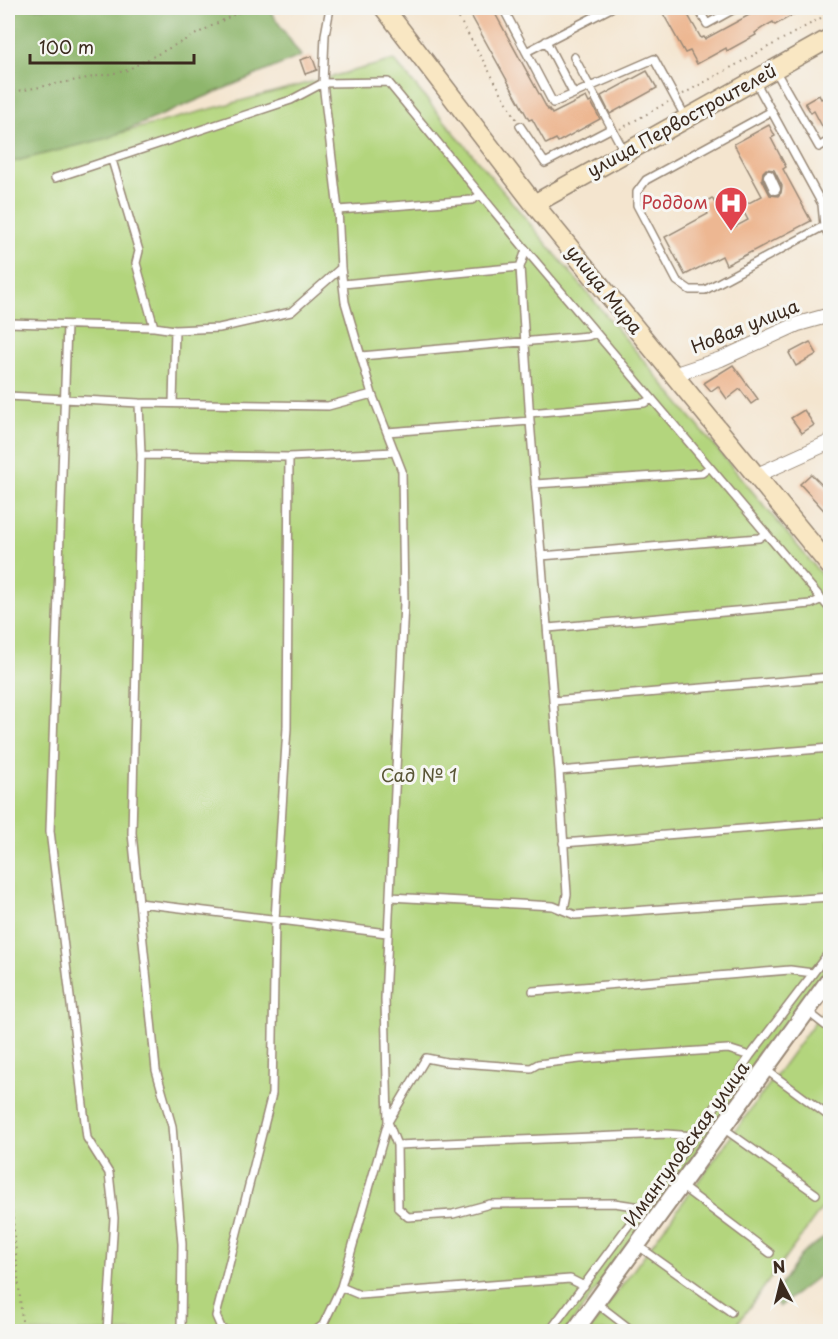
<svg xmlns="http://www.w3.org/2000/svg" width="838" height="1339" font-family="'Playpen Sans',sans-serif">
  <style>
    .green { fill: #b3d57d; stroke: #77804e; stroke-width: 1.5 }
    .forest { fill: #8eb66c; stroke: #647045; stroke-width: 1.5 }
    .building { fill: #edb792; fill-rule: evenodd }
    .lines { fill: none; stroke-linecap: round; stroke-linejoin: round }
    .service-casing { stroke: #988876; stroke-width: 10 }
    .pedestrian-casing { stroke: #988876; stroke-width: 14 }
    .minor-casing { stroke: #988876; stroke-width: 16 }
    .tertiary-casing { stroke: #988876; stroke-width: 20 }
    .secondary-casing { stroke: #988876; stroke-width: 21 }
    .path { stroke: #988876; stroke-width: 2; stroke-dasharray: 1.5 4.5; stroke-linecap: butt }
    .service { stroke: #fff; stroke-width: 7 }
    .pedestrian { stroke: #fff; stroke-width: 10 }
    .minor { stroke: #fff; stroke-width: 14 }
    .tertiary { stroke: #fff; stroke-width: 16 }
    .secondary { stroke: #f9e7c3; stroke-width: 18 }
    .labels { text-anchor: middle; stroke-width: 6; stroke-linejoin: round; paint-order: stroke }
    .street-label { font-size: 18px; fill: #3b2a1e; stroke: #f6f6f2 }
    .health-label { font-size: 18px; fill: #be3a42; stroke: #f6f6f2; text-anchor: end }
    .park-label { font-size: 18px; fill: #595536; stroke: #f6f6f2 }
  </style>
  <rect width="100%" height="100%" fill="#f6f6f2"/>
  <filter id="ink" filterUnits="userSpaceOnUse"><feTurbulence type="fractalNoise" baseFrequency=".0167" numOctaves="2"/><feDisplacementMap in="SourceGraphic" scale="12" xChannelSelector="R" yChannelSelector="G"/><feConvolveMatrix kernelMatrix="1 2 1 2 8 2 1 2 1" color-interpolation-filters="sRGB"/></filter>
  <filter id="wash" filterUnits="userSpaceOnUse"><feTurbulence type="fractalNoise" baseFrequency=".008" numOctaves="4" result="noise"/><feDisplacementMap in="SourceGraphic" scale="24" xChannelSelector="R" yChannelSelector="G"/><feGaussianBlur stdDeviation="1.35" result="paint"/><feColorMatrix in="noise" values="0 0 0 0 0 0 0 0 0 0 0 0 0 0 0 0 0 1.4 0 .05"/><feComposite in="paint" operator="in"/></filter>
  <g filter="url(#wash)">
    <rect width="100%" height="100%" fill="#f4e5cf"/>
    <path class="green" d="M394,60L830,585V968L566,1331L8,1332V163Z
      M830,1001V1197L732,1331L588,1332Z"/>
    <path class="forest" d="M8,8H268L301,56L108,138L8,163Z
      M830,1234V1267L779,1307L773,1296L802,1253Z"/>
    <g id="blocks">
      <path class="building" d="M467,8H492L548,110L549,109L552,114L586,97L589,103L591,102L600,119L558,142L556,139L546,144L532,119L529,120Z
        M660,8H684L701,38L704,37L705,39L762,8H805L775,25L773,22L764,27L755,33L756,35L727,51L726,48L697,64L690,51L685,53Z
        M312,56L317,70L305,74L300,60Z
        M647,71L657,88L610,114L601,96Z
        M831,94V124L823,128L814,111L811,113L805,103L819,95L821,99Z
        M769,125L775,136L771,138L786,167L783,169L811,221L726,265L722,256L685,275L665,237L708,214L703,203L712,198L718,208L722,206L733,228L748,220L741,207L762,196L734,144ZM766,169L774,170L782,186L781,193L778,196L770,195L762,179L763,172Z
        M810,342L817,354L796,366L789,353Z
        M733,365L758,399L751,404L740,389L727,399L718,386L711,391L704,383Z
        M804,410L814,425L802,433L791,418Z
        M811,474L831,494V518L800,484Z"/>
    </g>
  </g>
  <g filter="url(#ink)">
    <use href="#blocks" fill-opacity="0" stroke="#988876" stroke-width="1.5"/>
    <g class="lines">
      <g class="service-casing">
        <path id="service" d="M503,8L553,103L654,59L686,118
          M698,8L707,24L736,8
          M546,41L573,93
          M526,52L611,8
          M574,57L625,153
          M775,70L819,147L830,140
          M755,81L822,204L824,226
          M772,111L646,180L637,192V205L677,281L690,290H705L824,226L830,238
          M520,126L545,163L612,128
          M112,160L139,251L136,263L154,327
          M55,178L291,100L323,83L388,82L526,250L830,609
          M338,210L472,200L481,195
          M526,250L520,267L530,421L559,771L567,894L564,910
          M343,284L520,267
          M8,323L154,327L175,330L219,328L291,312L341,268
          M67,325L50,831L87,1138L109,1173L114,1218L107,1332
          M361,356L588,336L596,333
          M8,396L139,403L328,406L372,394
          M139,403L141,455L132,833L156,1070L172,1126L182,1244L181,1332
          M173,403L175,330
          M529,413L644,403L652,399
          M387,432L530,421
          M141,455L289,457L395,452
          M535,484L702,473L710,467
          M541,556L759,538L766,533
          M548,628L811,604L822,599
          M553,701L830,677
          M559,771L830,748
          M563,843L830,822
          M390,897L553,906L575,915L830,897
          M139,903L387,933
          M533,991L790,970L813,973
          M807,1011L830,1029
          M765,1069L830,1117
          M723,1128L816,1194
          M397,1145L666,1134L695,1136
          M681,1186L770,1253
          M641,1207L614,1203L490,1204L453,1214L408,1217L398,1208L397,1145L388,1122L426,1058L446,1062L531,1068L538,1064L580,1059L728,1049L750,1056
          M637,1245L731,1312
          M341,1287L360,1295L570,1279L584,1286
          M595,1302L634,1332
          M244,1332L222,1330L216,1316L272,1094L275,920L287,728L289,457
          M314,1332L323,1325L341,1287L388,1122L385,999L404,603L402,471L372,394L345,302L341,268L338,210L323,83L325,35L330,8
          M549,1332L695,1136L750,1056L830,951"/>
      </g>
      <g class="pedestrian-casing">
        <path id="pedestrian" d="M769,176L775,189"/>
      </g>
      <g class="minor-casing">
        <path id="minor" d="M673,375L721,359L798,324L830,315
          M755,476L830,442"/>
      </g>
      <g class="tertiary-casing">
        <path id="tertiary" d="M574,1332L830,979"/>
      </g>
      <g class="secondary-casing">
        <path id="secondary" d="M384,8L534,204L830,566
          M534,204L830,38"/>
      </g>
      <path class="path" d="M453,8L517,120
        M8,93L125,71L237,13L261,8
        M683,94L830,13
        M620,129L668,102
        M8,1164L23,1332"/>
      <use href="#service" class="service"/>
      <use href="#pedestrian" class="pedestrian"/>
      <use href="#minor" class="minor"/>
      <use href="#tertiary" class="tertiary"/>
      <use href="#secondary" class="secondary"/>
    </g>
  </g>
  <defs>
    <g id="hospital-pin" transform="scale(1.725)"><path d="M0 17L-7.5 6A9.5 9.5 0 1 1 7.5 6Z" fill="#e0444e" stroke="#f6f6f2"/><path d="M-5-5h3v3.5h4V-5h3V5h-3V1.5h-4V5h-3Z" fill="#fff"/></g>
  </defs>
  <g fill-rule="evenodd">
    <use href="#hospital-pin" x="731" y="203"/>
  </g>
  <g class="labels">
    <g class="street-label">
      <text transform="translate(682 121) rotate(-29)" y="6">улица Первостроителей</text>
      <text transform="translate(604 290) rotate(51)" y="6">улица Мира</text>
      <text transform="translate(745 327) rotate(-22)" y="6">Новая улица</text>
      <text transform="translate(687 1144) rotate(-54)" y="6">Имангуловская улица</text>
    </g>
    <g class="health-label">
      <text x="708" y="209">Роддом</text>
    </g>
    <g class="park-label">
      <text x="419" y="782">Сад № 1</text>
    </g>
  </g>
  <rect width="838" height="1339" fill="none" stroke="#f6f6f2" stroke-width="30"/>
  <g transform="translate(781 1282) rotate(353)" stroke="#f6f6f2" stroke-width="4.5" paint-order="stroke">
  <path d="M0-4.5L10 22L0 15L-10 22Z" fill="#3b2a1e"/>
  <text y="-9" font-size="16" font-weight="bold" text-anchor="middle" fill="#3b2a1e">N</text>
  </g>
  <path d="M30 54v9h164v-9" fill="none" stroke="#3b2a1e" stroke-width="3"/>
  <text x="39" y="54" font-size="18" fill="#3b2a1e" stroke="#f6f6f2" stroke-width="4.5" paint-order="stroke">100 m</text>
</svg>
